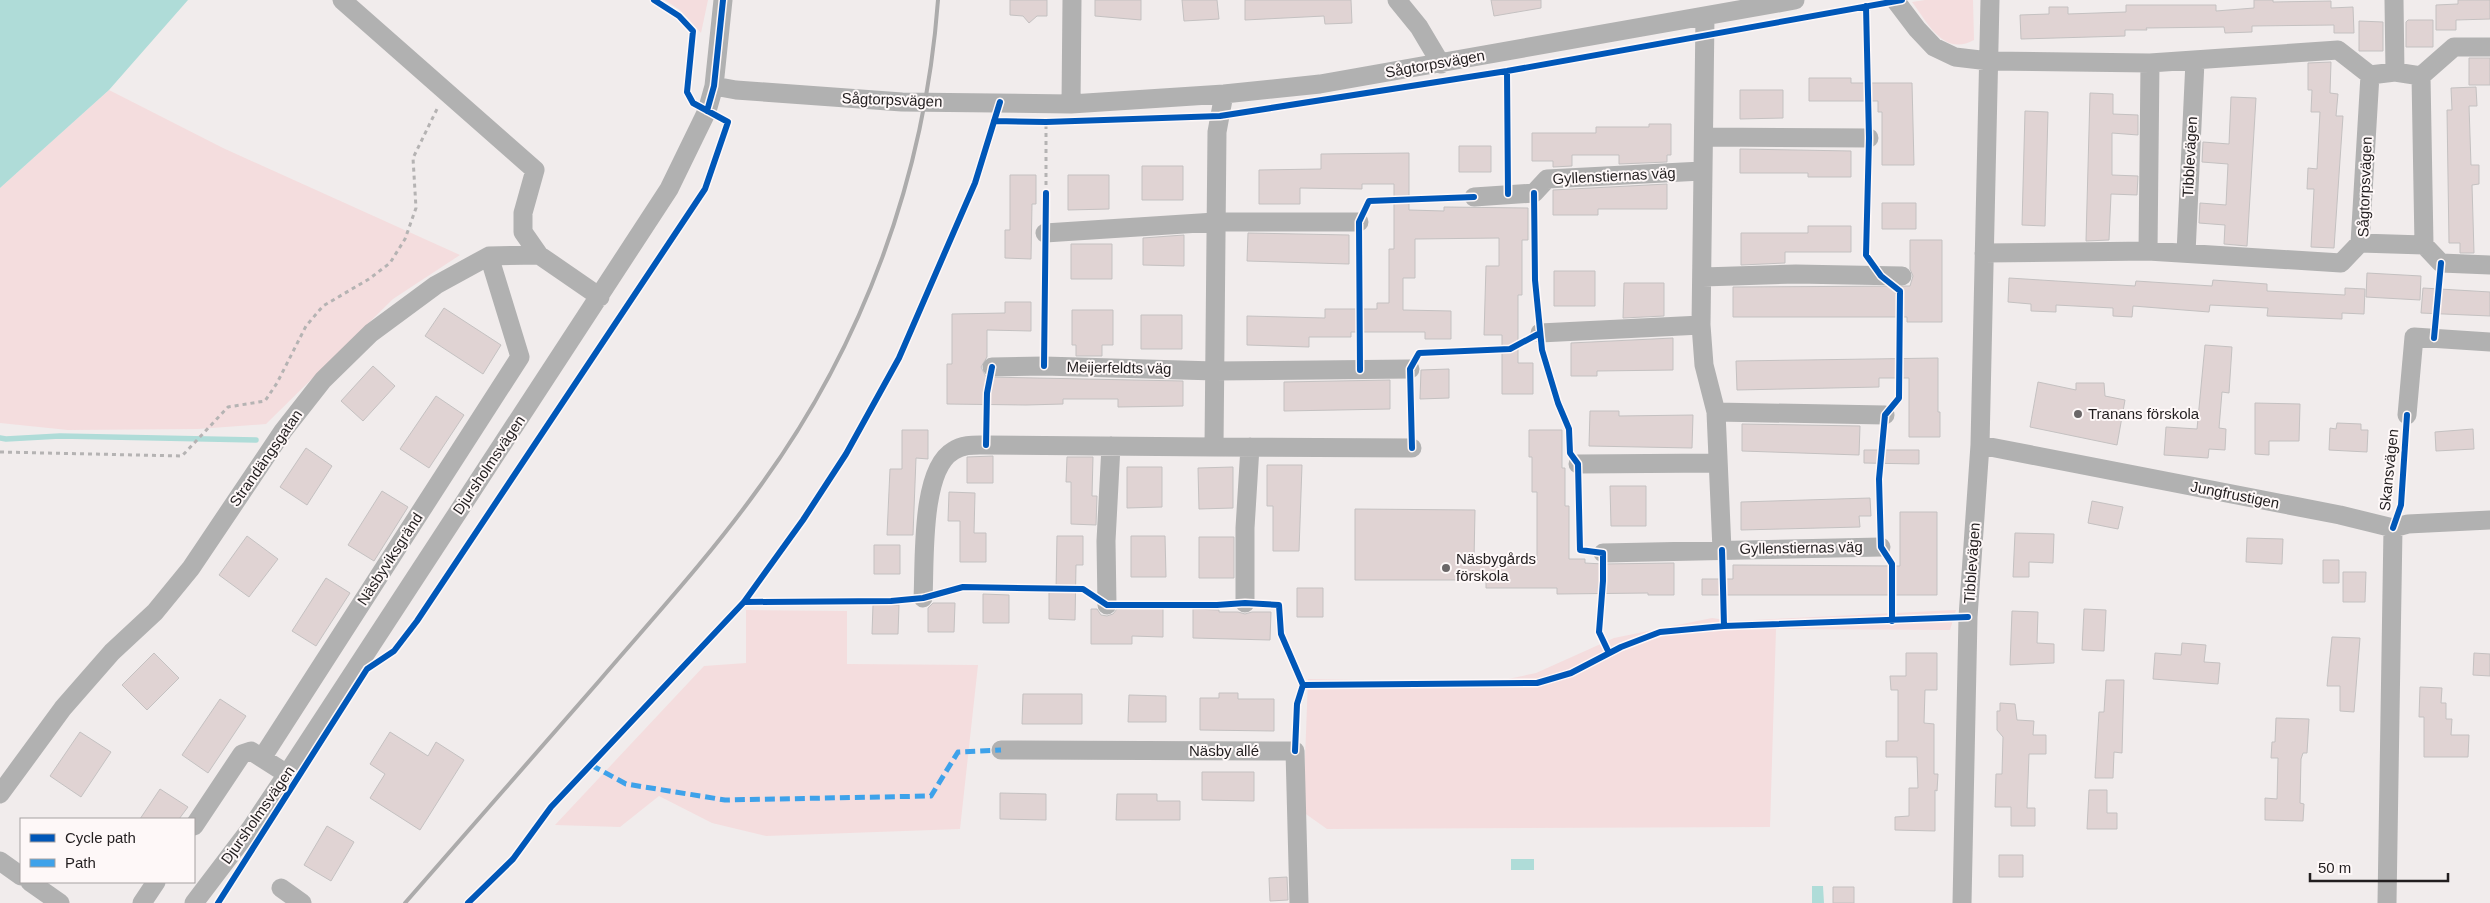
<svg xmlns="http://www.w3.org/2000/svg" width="2490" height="903" font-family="Helvetica,sans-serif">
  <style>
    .green { fill: #f4ddde }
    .water { fill: #afdcd8 }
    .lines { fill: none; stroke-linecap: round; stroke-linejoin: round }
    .stream { stroke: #afdcd8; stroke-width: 5.5 }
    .building { fill: #e0d3d3; stroke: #c4c1c1 }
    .path { stroke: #b5b3b3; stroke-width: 3; stroke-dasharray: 4 4; stroke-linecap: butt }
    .minor { stroke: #b1b1b1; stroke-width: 19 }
    .rail { stroke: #acabab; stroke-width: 4 }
    .quiet { stroke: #3ea2ea; stroke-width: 5; stroke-dasharray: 10 5; stroke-linecap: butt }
    .cycleway-casing { stroke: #fef8f8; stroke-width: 9 }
    .cycleway { stroke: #0057b8; stroke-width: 6 }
    .poi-dot { fill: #6a6667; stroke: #fef8f8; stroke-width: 2 }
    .labels { text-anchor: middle; stroke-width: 4; stroke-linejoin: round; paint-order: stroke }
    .street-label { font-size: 15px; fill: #221e1f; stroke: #fef8f8 }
    .poi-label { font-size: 15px; fill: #221e1f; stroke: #fef8f8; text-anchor: start }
  </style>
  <rect width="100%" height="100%" fill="#f1ecec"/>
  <path class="green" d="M665,0H708L701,33L680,10Z
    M1925,0H1973L1974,40C1944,57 1928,23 1912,2Z
    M109,90L223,148L460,255L393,299L266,424L198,429L68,430L0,423V188Z
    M746,610L847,611V664L978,665L960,829L766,836L712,823L659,796L620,827L555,825L704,666L746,663Z
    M1956,610L1950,630L1776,629L1770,827L1327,829L1303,812L1308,679L1489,683L1536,673L1614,638L1712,618L1733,621Z"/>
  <path class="water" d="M0,0H188L109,90L0,188Z
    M1511,859H1534V870H1511Z
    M1812,886H1823L1824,903H1812Z"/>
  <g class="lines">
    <path class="stream" d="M0,438L6,439L60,436L256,440"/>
  </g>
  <path class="building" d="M1010,0H1047V16H1037L1029,23L1023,16L1010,15Z
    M1095,0H1141V20L1095,16Z
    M1182,0H1217L1219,19L1184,21Z
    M1245,0H1351L1352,23L1325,24L1324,16L1245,20Z
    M1491,0H1541V8L1494,16Z
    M2254,0H2273V2L2331,1V8L2353,7L2354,33H2334V25L2252,26V32L2225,33L2224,27L2146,28L2147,30H2125V36L2021,39L2020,15L2049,14V7H2068V14L2126,12V5H2216V11L2254,8Z
    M2458,0H2490V19L2456,20V30H2436V5L2458,4Z
    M2408,20H2433V47H2406V22Z
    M2359,21L2383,22V51H2359Z
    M2469,58H2490V85H2469Z
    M2331,62L2330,93L2338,94L2336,116H2343L2334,248L2311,247L2314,189H2307L2308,168L2317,169L2320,112H2311L2312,90H2308V63Z
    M1809,78H1851V83H1912L1914,165H1882V112H1878V101H1809Z
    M2476,87L2477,106H2469L2471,165H2479V184L2472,185L2474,253H2460V243H2449L2447,110H2452L2451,88Z
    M1740,90H1783V118L1740,119Z
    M2090,93L2113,94V114L2138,115V135L2112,133V175L2138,176L2137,195L2111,194L2109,240L2086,241Z
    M2231,97L2256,98L2247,246L2224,244L2225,225L2199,223L2200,203L2226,205L2228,164L2202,162L2203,142L2229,144Z
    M2025,111L2048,112L2045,226L2022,225Z
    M1649,124H1671V155H1667V162L1619,164V155H1572V166L1553,167V161H1532V133H1596V127H1649Z
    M1459,146H1491V172H1459Z
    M1740,149L1851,151V177H1808V173H1740Z
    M1409,153V210L1444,211V207L1528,208V240H1522V295H1518V363H1533V394H1502V335H1484L1486,266H1499V238L1415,239V278H1403V310L1451,311V339H1425V332H1351V337H1309V347L1247,345V316L1325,318V309H1377V303H1389V249H1394V184H1362V189L1300,188V204H1259V170L1321,169V154Z
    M1142,166H1183V200H1142Z
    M1010,175H1036V204H1032L1031,259L1005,258V230H1010Z
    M1068,175H1109V209L1068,210Z
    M1667,184V209H1598V215H1553V190Z
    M1882,203H1916V229H1882Z
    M1808,226H1851V252H1785V263L1741,265V233H1808Z
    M1248,233L1349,235V264L1247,261Z
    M1184,235V266L1143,265V238Z
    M1910,240H1942V322H1907V317H1733V287L1910,286L1913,276L1910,269Z
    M1071,244H1112V279H1071Z
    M1554,271H1595V306H1554Z
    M2367,273L2421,276L2420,300L2366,297Z
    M2009,278L2135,286L2136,281L2212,286L2213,280L2267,284V291L2345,295V288L2365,289L2364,314L2342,313V319L2267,316L2268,308L2210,305L2209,312L2133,306L2132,317L2113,316V308L2056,305V312L2031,311V304L2008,302Z
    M1624,283H1664V316L1623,318Z
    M2423,288L2490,292V316L2421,313Z
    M1005,302H1031V331L987,330V357L981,367L986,377L1183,381V406L1118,407V399H1063V404L1026,405L947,404V364H952V314L1005,313Z
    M444,308L501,345L483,374L425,336Z
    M1072,310H1113V345H1102V356H1076V345H1072Z
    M1141,315H1182V349H1141Z
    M1673,338V370L1597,371V376H1571V343Z
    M2205,345L2232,347L2229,393L2222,392L2219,428L2226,429L2225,450L2209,449L2208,458L2164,455L2166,427L2197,429Z
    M1938,358V412H1940V437H1909V378H1879V387L1737,390L1736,361Z
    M373,366L395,386L363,421L341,401Z
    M1449,369V398L1420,399L1421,370Z
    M1390,380V409L1284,411V382Z
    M2038,382L2076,390V383H2104L2105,396L2125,400L2117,445L2030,427Z
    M436,396L464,415L429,468L400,449Z
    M2255,403L2300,404L2299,441H2269V455L2255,454Z
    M1590,411H1619V416L1693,415L1692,448L1589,446Z
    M2337,423L2361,424V430H2368L2367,452L2329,450L2330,428L2336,429Z
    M1742,424L1860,426L1859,455L1742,451Z
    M2473,429L2474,449L2436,451L2435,432Z
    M902,430H928V459L916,458L913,535H887L890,469H902Z
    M1529,430H1562V468H1565V506H1569V559H1585V563L1603,564L1674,563V595H1648V593L1557,594V588H1486V580H1355V509L1475,510L1474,560H1537V492H1532V457H1529Z
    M306,448L332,466L307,505L280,487Z
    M1864,450H1919V464L1864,463Z
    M993,456V483H967V457Z
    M1067,457H1093L1092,496H1097L1096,525L1071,524V482H1066Z
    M1267,465H1302L1299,551H1273V506H1267Z
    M1127,467H1162V507L1127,508Z
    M1233,467V508L1199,509L1198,468Z
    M1610,486H1646V526H1611Z
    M382,491L408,507L374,561L348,545Z
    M949,492L975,493L974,533H986V562H960V521H948Z
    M1870,498L1871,516H1859L1860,527L1741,530V502Z
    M2092,501L2123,507L2118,529L2088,523Z
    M1900,512H1937V595H1702V579H1733V565L1900,566Z
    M2015,533L2054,534L2053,563L2029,562V577H2013Z
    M247,536L278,559L249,597L219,575Z
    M1057,536H1083V565H1076L1075,620L1049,619V591H1056Z
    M1131,536H1165L1166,577H1131Z
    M1199,537H1234V578H1199Z
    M2247,538L2283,539L2282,564L2246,562Z
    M874,545H900V574H874Z
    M2323,560H2339V583H2323Z
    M2343,572H2366L2365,602H2343Z
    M326,578L350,593L316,646L292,631Z
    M1297,588H1323V617H1297Z
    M983,594L1009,595V623H983Z
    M933,603H955L954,632H928V608Z
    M873,605H899L898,634H872Z
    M1163,608V637L1132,636V644H1091V609H1097L1101,615L1107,616L1113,614L1117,609Z
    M1193,609L1219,610V612H1238L1245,614L1252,612H1271L1270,640L1193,638Z
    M2084,609L2106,610L2104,651L2082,650Z
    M2012,611L2038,612L2037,643L2054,644V663L2010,665Z
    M2332,637L2360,638L2354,712L2340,711V686H2327Z
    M2182,643L2206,645L2204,662L2220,663L2218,684L2153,679L2155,653L2181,655Z
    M154,653L179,678L147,710L122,685Z
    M1906,653H1937V690H1925L1924,723L1934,724V774H1938L1937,791L1935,790V831L1895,830V817L1909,816V788H1918L1917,757H1886V741H1898V690H1891L1890,676H1906Z
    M2474,653L2490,654V676L2473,675Z
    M2106,680H2124L2122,753L2114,752L2113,778H2095L2099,712H2104Z
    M2420,687L2442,688L2441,703H2446V719H2452L2451,735H2469L2468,757H2424V717H2419Z
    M1219,693H1238V699H1274V731L1200,730V698H1219Z
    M1023,694H1082V724H1022Z
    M1129,695L1166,696V722H1128Z
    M220,699L246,716L208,773L182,755Z
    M2000,703L2015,704L2017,720L2034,721L2033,735H2046V754H2029L2027,808H2035V826H2011V807H1995L1996,774H2002L2003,737L1997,730V711H2000Z
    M2276,718L2309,719L2307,753H2303L2301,759L2300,803L2304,804L2303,821L2265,820V798L2277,799L2278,758H2271L2272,742H2275Z
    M80,732L111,752L81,797L50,776Z
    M390,732L428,756L436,742L464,760L420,830L370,798L385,774L370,764Z
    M1202,772H1254V801L1202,800Z
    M160,789L188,807L179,819H140Z
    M2089,790H2107V813H2117V829H2087Z
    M1000,793L1046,794V820L1000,819Z
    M1117,794H1157V801H1180V820H1116Z
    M327,826L354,842L331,881L304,865Z
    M1999,855H2023V877H1999Z
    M1287,877L1288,900L1270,901L1269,878Z
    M1833,887H1854V903H1833Z"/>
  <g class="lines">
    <path class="path" d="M1046,193V122
      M0,452L182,456L228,407L265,401L277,383L306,326L323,306L369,279L390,263L405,239L416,208L413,158L438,107"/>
    <path class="minor" d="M342,0L535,170L523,213V232L539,255
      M1397,0L1419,27L1441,64
      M1895,0L1917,29L1934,47L1955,57L1989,61L2150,63L2338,50L2370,75
      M2394,0L2395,72
      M1705,17L1701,325L1704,365L1716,412L1722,550
      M2421,76L2395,72L2370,75L2360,243L2424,245L2421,76L2454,47H2490
      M714,86L736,90L902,102L1071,104L1224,94L1320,84L1795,0
      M1224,94L1217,132L1214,447L1412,448
      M1071,104L1072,0
      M1704,137L1869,138
      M1474,197L1534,193L1547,179L1702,171
      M1045,233L1215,222H1359
      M2424,245L2441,263L2490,265
      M2148,251L2150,63
      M1984,253L2148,251L2341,263L2360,243
      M2186,253L2195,61
      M1703,277L1796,274L1902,276
      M1540,333L1701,325
      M992,367L1044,366L1215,371L1410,369
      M1716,412L1885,415
      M2407,415L2414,337L2490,342
      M1980,445L2340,515L2393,528L2408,524L2490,520
      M1578,464L1718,463
      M1603,553L1881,547
      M923,598C925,564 920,470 953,451C963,444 975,445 986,445L1214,447
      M1245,603V528L1250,447
      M1107,605L1106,541L1111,446
      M1001,750L1295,751L1299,903
      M262,758L520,357L489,256
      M0,794L63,708L112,652L155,612L191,568L283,431L323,380L371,333L436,285L489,256L539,255L600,297
      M194,826L242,754L251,751L287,774
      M0,861L21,876
      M30,882L60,903
      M281,888L302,903
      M142,903L156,882
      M194,903L251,828L287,774L669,189L707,111L714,86L723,0
      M1962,903L1968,617L1980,445L1990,0
      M2387,903L2393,528"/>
    <path class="rail" d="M405,903C470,829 535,754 600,680C654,617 710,556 758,489C863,346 925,176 938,0"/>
    <path class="quiet" d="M591,765L626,784L725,800L931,796L958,752L1001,750"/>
    <g class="cycleway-casing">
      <path id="cycleway" d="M1866,6L1869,138L1866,255L1881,276L1900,291L1899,398L1885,415L1879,479L1881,547L1892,564V621
        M1507,71L1508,194
        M707,111L714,86L723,0
        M994,121L1046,122L1220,116L1507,71L1902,0
        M1534,193L1535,280L1542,350L1558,403L1569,429L1570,453L1578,464L1580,550L1603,553V581L1599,632L1609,653
        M2434,338L2441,263
        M1044,366L1046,193
        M1360,370L1359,222L1369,201L1474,197
        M986,445L987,393L992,367
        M1412,448L1410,369L1419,353L1510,349L1540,333
        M2393,528L2401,505L2407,415
        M1722,550L1724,626
        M744,602L891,601L923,598L963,587L1083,589L1107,605H1217L1245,603L1279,605L1281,634L1303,685L1297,704L1295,751
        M1303,685L1537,683L1571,673L1621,647L1660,632L1724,626L1968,617
        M218,903L367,669L394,651L417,621L705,189L728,122L693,103L687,92L693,31L679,16L654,0
        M468,903L513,859L551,807L744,602L803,520L846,454L899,358L975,183L1000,102"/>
    </g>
    <use href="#cycleway" class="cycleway"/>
  </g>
  <g class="poi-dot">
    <circle cx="2078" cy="414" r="5"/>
    <circle cx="1446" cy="568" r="5"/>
  </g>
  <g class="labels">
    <g class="street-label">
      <text transform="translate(1435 64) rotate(-10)" y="5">Sågtorpsvägen</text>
      <text transform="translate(892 100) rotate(2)" y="5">Sågtorpsvägen</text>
      <text transform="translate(2190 157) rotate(-87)" y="5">Tibblevägen</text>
      <text transform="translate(1614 176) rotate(-3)" y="5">Gyllenstiernas väg</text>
      <text transform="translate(2365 187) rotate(-88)" y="5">Sågtorpsvägen</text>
      <text transform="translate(1119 368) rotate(1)" y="5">Meijerfeldts väg</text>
      <text transform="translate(266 458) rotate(-55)" y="5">Strandängsgatan</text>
      <text transform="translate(489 465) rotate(-56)" y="5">Djursholmsvägen</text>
      <text transform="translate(2389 470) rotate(-84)" y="5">Skansvägen</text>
      <text transform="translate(2235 495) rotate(11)" y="5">Jungfrustigen</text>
      <text transform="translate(1801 548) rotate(-1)" y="5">Gyllenstiernas väg</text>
      <text transform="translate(390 559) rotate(-57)" y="5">Näsbyviksgränd</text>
      <text transform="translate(1972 563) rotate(-86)" y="5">Tibblevägen</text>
      <text x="1224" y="756">Näsby allé</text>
      <text transform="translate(258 815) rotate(-55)" y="5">Djursholmsvägen</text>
    </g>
    <g class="poi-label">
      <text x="2088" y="419">Tranans förskola</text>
      <text x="1456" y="564">Näsbygårds<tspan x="1456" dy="17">förskola</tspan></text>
    </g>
  </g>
  <rect x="20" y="818" width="175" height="65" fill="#fef8f8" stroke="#a6a1a1"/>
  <rect x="30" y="834" width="25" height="8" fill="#0057b8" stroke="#a6a1a1"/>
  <text x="65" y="843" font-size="15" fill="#221e1f">Cycle path</text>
  <rect x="30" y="859" width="25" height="8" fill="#3ea2ea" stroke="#a6a1a1"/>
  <text x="65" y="868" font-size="15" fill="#221e1f">Path</text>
  <path d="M2310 873v8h138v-8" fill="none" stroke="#221e1f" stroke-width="2.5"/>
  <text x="2318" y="873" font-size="15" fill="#221e1f" stroke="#fef8f8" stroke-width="4" paint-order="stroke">50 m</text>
</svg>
